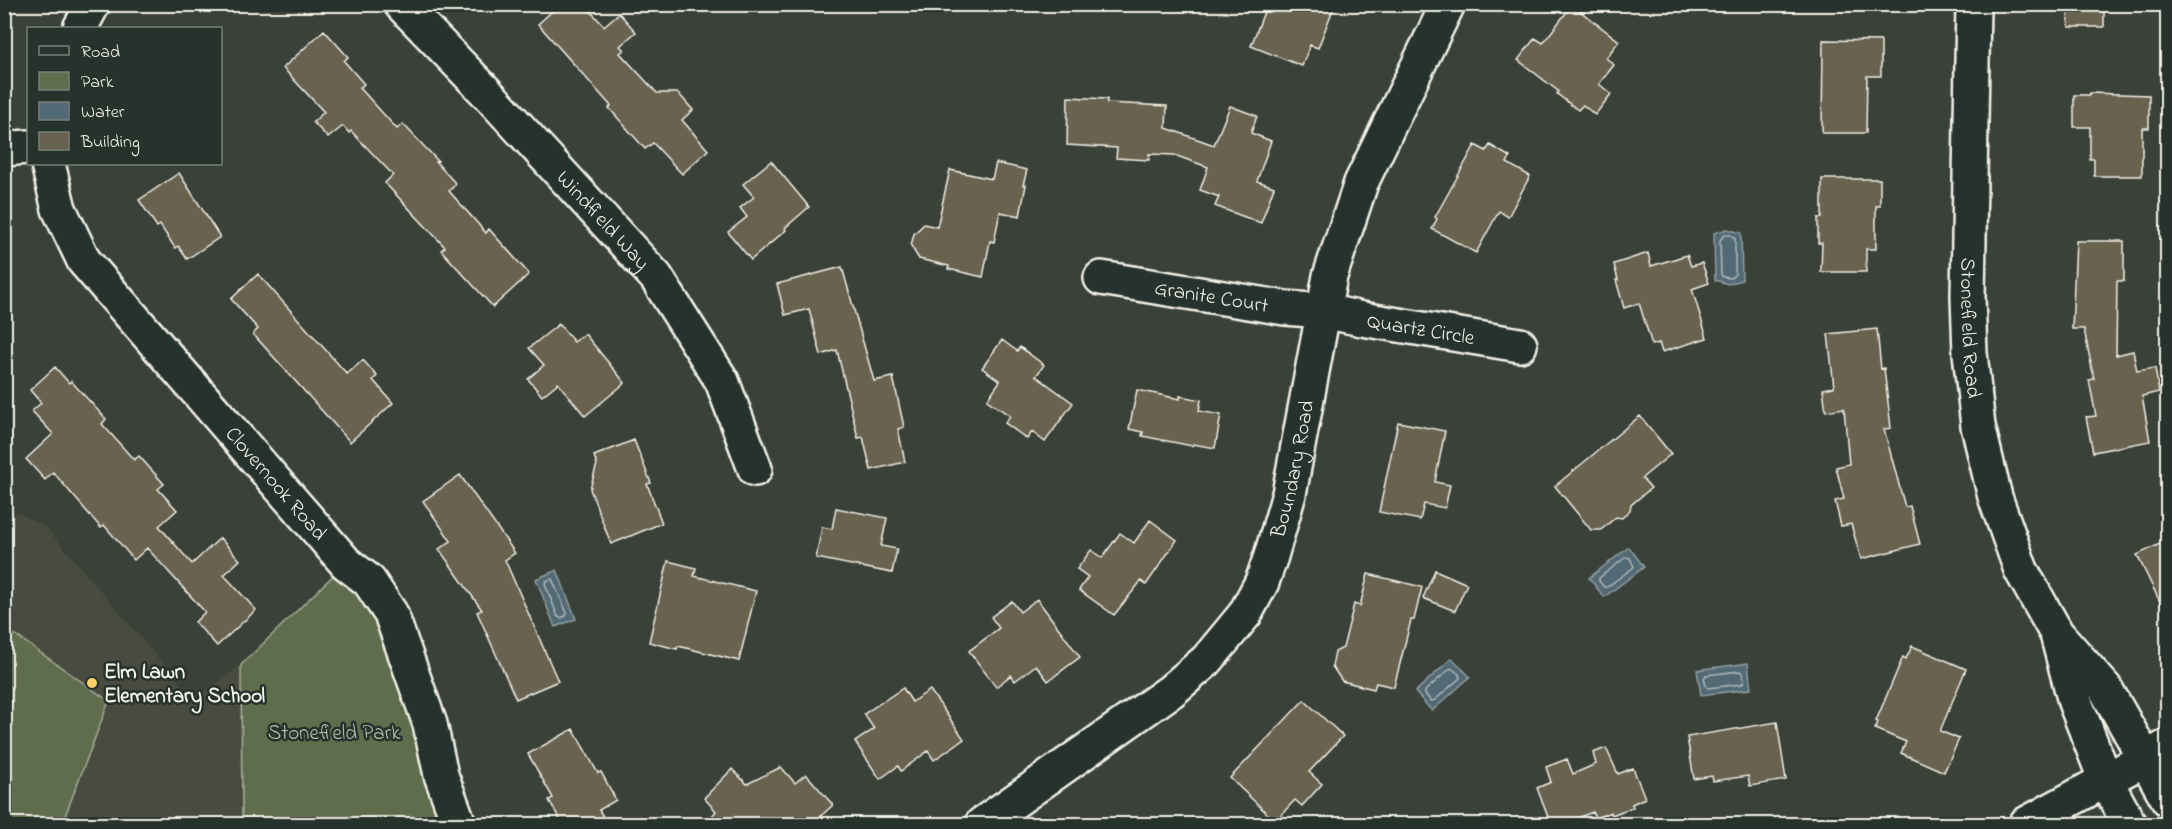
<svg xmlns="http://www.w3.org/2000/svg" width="2172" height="829" font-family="'Indie Flower',sans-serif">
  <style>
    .built { fill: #484b3f }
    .green { fill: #5e6d4e; stroke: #a9af9b; stroke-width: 1.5 }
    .water { fill: #516a75; stroke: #92a0a3; stroke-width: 1.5 }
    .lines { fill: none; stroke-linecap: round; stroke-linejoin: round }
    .shore { stroke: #b3bbba; stroke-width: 1.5 }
    .building { fill: #676250; stroke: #f4f1e8; stroke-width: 1.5 }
    .minor-casing { stroke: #f4f1e8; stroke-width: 38 }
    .tertiary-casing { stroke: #f4f1e8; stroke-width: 38 }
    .minor { stroke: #26332d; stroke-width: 33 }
    .tertiary { stroke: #26332d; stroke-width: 33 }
    .poi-dot { fill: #ffd166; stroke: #26332d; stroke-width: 2 }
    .labels { text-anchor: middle; stroke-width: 5; stroke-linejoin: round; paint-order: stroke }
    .street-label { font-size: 21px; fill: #f4f1e8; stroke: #26332d }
    .poi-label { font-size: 21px; font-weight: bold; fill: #f4f1e8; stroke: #26332d; text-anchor: start }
    .park-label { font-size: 21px; fill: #b8bcaa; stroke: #26332d }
  </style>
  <rect width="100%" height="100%" fill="#3a4138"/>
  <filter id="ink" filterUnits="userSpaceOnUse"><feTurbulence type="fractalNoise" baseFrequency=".0167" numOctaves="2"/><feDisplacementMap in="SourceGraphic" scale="12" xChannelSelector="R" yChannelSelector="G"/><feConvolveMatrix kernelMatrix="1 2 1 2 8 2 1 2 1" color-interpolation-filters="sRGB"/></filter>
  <g filter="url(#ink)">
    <path class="built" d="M4,506L46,527L194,700L241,665L242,824H5Z"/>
    <path class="green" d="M346,563L369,581L459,824H242L241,665Z
      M4,627L109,701L62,824H5Z"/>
    <path class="water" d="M1727,229L1741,233L1742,280L1728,284L1715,280L1714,233Z
      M1629,547L1644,567L1604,597L1589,578Z
      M557,570L576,619L555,627L536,579Z
      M1452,658L1470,677L1432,711L1415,692Z
      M1748,663L1751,689L1701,695L1697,670Z"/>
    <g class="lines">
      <path class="shore" d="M1724,235H1731L1735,239V274L1731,278L1723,277L1721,275L1720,240Z
        M1626,557L1630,558L1634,567L1607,587H1604L1599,581V578Z
        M552,579L567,613L566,616L561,618L558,617L545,584L546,581Z
        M1451,668L1459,674L1460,678L1435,700L1431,701L1425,694V691Z
        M1740,671L1743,673L1744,681L1742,684L1708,688L1706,686L1704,678L1706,675Z"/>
    </g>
    <path class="building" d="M560,4H584L604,26L619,13L636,32L620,46L624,50L620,53L657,93H678L693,110L682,120L708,150L682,174L653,143L645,149L609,108L611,106L538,24Z
      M1267,4H1335L1318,48L1310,45L1302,66L1251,46Z
      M2068,4H2104V27H2069Z
      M1572,5L1619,41L1606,58L1614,65L1599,84L1611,94L1595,115L1583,105L1578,110L1557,94L1558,91L1518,60L1535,38L1543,43Z
      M324,30L348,57L344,61L364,84L360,88L397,129L403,124L438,161L436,162L456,184L449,191L486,233L489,229L529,274L493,307L441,250L445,247L385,183L393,175L351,131L349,133L343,126L328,138L313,122L324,112L283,68Z
      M1823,40L1881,41V76H1867L1866,133H1822Z
      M2090,93L2149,95V128H2142V176H2094V159H2090V127H2074V95H2090Z
      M1068,97L1107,99V103L1167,106L1166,128L1214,145L1230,106L1257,116L1251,133L1271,141L1257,181L1274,187L1261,223L1215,206L1219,197L1200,190L1208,167L1174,155L1149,154V160L1116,158L1117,148L1067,145Z
      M1475,145L1486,151L1490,145L1510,157L1507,163L1530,176L1508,217L1499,211L1476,253L1432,229L1437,219L1435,217Z
      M771,161L809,207L785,228L786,230L751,260L728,232L747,217L740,208L754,197L743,184Z
      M996,163L1027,170L1023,185H1026L1020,216L1000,212L994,242L990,241L983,277L948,269L949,266L919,259L911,246L914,234L924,224L937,227L950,170L992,179Z
      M179,173L220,237L187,259L178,246L175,248L160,225L157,227L139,200Z
      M1822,179H1880V206H1876V249H1866V272H1821L1822,243H1818V218H1822Z
      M2076,241H2124V281H2117L2116,355L2133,351L2137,371L2155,368L2159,392L2142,396L2150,441L2093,452L2086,417L2096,416L2089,380L2094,379L2084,329H2072Z
      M1648,253L1651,266L1687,255L1691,266L1702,263L1709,283L1692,289L1707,338L1662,352L1659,343L1652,345L1639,303L1624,308L1616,280H1618L1614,264Z
      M842,267L874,381L893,377L904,427L898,429L905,462L871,470L863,437L858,438L837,350L821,355L809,309L785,315L777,284Z
      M258,274L347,374L363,360L377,376L373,380L393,403L350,442L253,334L258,329L231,299Z
      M559,324L574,342L585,334L625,383L585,416L558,383L542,396L528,379L544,365L529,348Z
      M1877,329L1881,369L1884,368L1891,428L1884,429L1905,507L1910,506L1920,544L1861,559L1851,524L1841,526L1835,501L1844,499L1836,467L1849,464L1844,408L1826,411L1823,389L1834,387L1828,334Z
      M1002,340L1017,351L1020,347L1044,365L1036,376L1073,403L1045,442L1032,432L1027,439L1005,423L1010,416L987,400L1000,381L982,368Z
      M55,367L69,383L71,381L106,419L102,424L134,460L139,456L164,484L158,489L177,510L159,526L192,564L220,538L240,560L224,575L256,610L217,646L195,622L205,612L147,548L134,560L104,525L101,528L53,472L45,480L26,459L53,434L32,411L41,403L30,390Z
      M1137,390L1180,399V396L1201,400L1199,411L1221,415L1215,448L1193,444L1192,446L1142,436L1143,432L1129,429Z
      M1640,416L1671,454L1642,478L1651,488L1631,505L1630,510L1622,518L1616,517L1601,530H1591L1555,486Z
      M1398,422L1445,431L1435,482L1450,485L1445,508L1424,504L1420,520L1379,512Z
      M634,440L651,483L647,484L662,523L611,544L590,489L597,464L594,456Z
      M460,475L515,553L505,560L558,681L516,699L477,612L482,610L439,549L451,541L423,501Z
      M836,508L887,518L881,546L897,549L892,573L816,558L822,527L832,529Z
      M1150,520L1177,540L1146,585L1141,581L1114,615L1079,590L1088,577L1077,569L1091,550L1102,558L1120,533L1134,543Z
      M2168,540V618L2137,555Z
      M668,561L696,568L694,576L756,591L739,661L678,646L677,649L649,642Z
      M1435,570L1467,584L1455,611L1423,598Z
      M1368,574L1422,587L1414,620H1411L1394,687L1376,683L1374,689L1342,681L1332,666L1335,652L1343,648L1354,604L1360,606Z
      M1037,599L1080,657L1048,681L1036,665L1015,681L1011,675L996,687L969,651L999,628L991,617L1012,601L1020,612Z
      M1912,646L1966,669L1940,731L1959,739L1944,772L1901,753L1906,742L1875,729L1878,722L1876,721L1903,657L1906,659Z
      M903,688L912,702L930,690L964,739L934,760L928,751L901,771L898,766L880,779L855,742L874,729L864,714Z
      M1304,700L1343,736L1309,772L1322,784L1302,806L1295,800L1275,821L1230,778Z
      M1777,722L1786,780L1750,786L1748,776L1713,781L1712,776L1694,779L1687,737Z
      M573,729L598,773L601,772L616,800L599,810L608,825H563L549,800L553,798L528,754Z
      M1606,748L1618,774L1633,768L1645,798L1632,804L1633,807L1612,815L1611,812L1595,818L1593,812L1559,825H1551L1537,788L1551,782L1546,767L1567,759L1573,774L1596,764L1593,753Z
      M781,767L795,783L806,774L833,805L811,825H705L716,811L704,798L732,769L747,784Z"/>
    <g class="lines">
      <g class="minor-casing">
        <g id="minor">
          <path id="s1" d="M401,4L489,95L656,277L722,381L755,469"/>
          <path d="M80,28L93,4"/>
          <path d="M4,149L28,147"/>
          <path id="s2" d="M48,164L59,209L84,261L346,563L369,581L391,614L430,724L441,775L459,824"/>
          <path id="s3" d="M1101,278L1285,308L1324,311L1362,319L1520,345"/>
          <path id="s4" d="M982,824L1171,691L1207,660L1245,614L1262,582L1271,556L1289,494L1330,276L1361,183L1448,4"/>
          <path d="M2026,824L2168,746"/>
        </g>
      </g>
      <g class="tertiary-casing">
        <g id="tertiary">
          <path id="s5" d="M1973,4L1968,297L1970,353L1978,426L1995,497L2021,570L2057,634L2105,688L2168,799"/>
          <path d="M2058,638L2075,702L2106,781L2129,824"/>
        </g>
      </g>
      <use href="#minor" class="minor"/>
      <use href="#tertiary" class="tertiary"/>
    </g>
  </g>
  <circle class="poi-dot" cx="92" cy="683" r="6"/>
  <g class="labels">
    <g class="street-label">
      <text dy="7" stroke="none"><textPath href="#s1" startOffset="296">Windfield Way</textPath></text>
      <text dy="7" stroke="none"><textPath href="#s3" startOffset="112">Granite Court</textPath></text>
      <text dy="7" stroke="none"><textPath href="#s5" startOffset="324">Stonefield Road</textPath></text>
      <text dy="7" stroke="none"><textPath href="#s3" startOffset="324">Quartz Circle</textPath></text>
      <text dy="7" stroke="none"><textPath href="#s4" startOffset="492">Boundary Road</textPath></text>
      <text dy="7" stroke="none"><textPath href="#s2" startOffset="398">Clovernook Road</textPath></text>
    </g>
    <g class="poi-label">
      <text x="104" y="678">Elm Lawn<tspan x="104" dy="24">Elementary School</tspan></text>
    </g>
    <g class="park-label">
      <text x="334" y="739">Stonefield Park</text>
    </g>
  </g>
  <rect width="2172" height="829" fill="none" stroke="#26332d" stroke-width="24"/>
  <rect x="12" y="12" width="2148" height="805" fill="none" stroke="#f4f1e8" stroke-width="2" filter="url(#ink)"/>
  <rect x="27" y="27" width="195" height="138" fill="#26332d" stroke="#787f78" stroke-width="1.5"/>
  <rect x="39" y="46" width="30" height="9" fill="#26332d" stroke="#787f78" stroke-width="1.5"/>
  <text x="81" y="57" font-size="18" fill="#f4f1e8">Road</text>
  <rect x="39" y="72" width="30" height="18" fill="#5e6d4e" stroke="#787f78" stroke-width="1.5"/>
  <text x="81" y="87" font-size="18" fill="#f4f1e8">Park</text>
  <rect x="39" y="102" width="30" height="18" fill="#516a75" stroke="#787f78" stroke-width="1.5"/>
  <text x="81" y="117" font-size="18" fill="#f4f1e8">Water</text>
  <rect x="39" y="132" width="30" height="18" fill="#676250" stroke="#787f78" stroke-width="1.5"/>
  <text x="81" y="147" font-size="18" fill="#f4f1e8">Building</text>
</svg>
